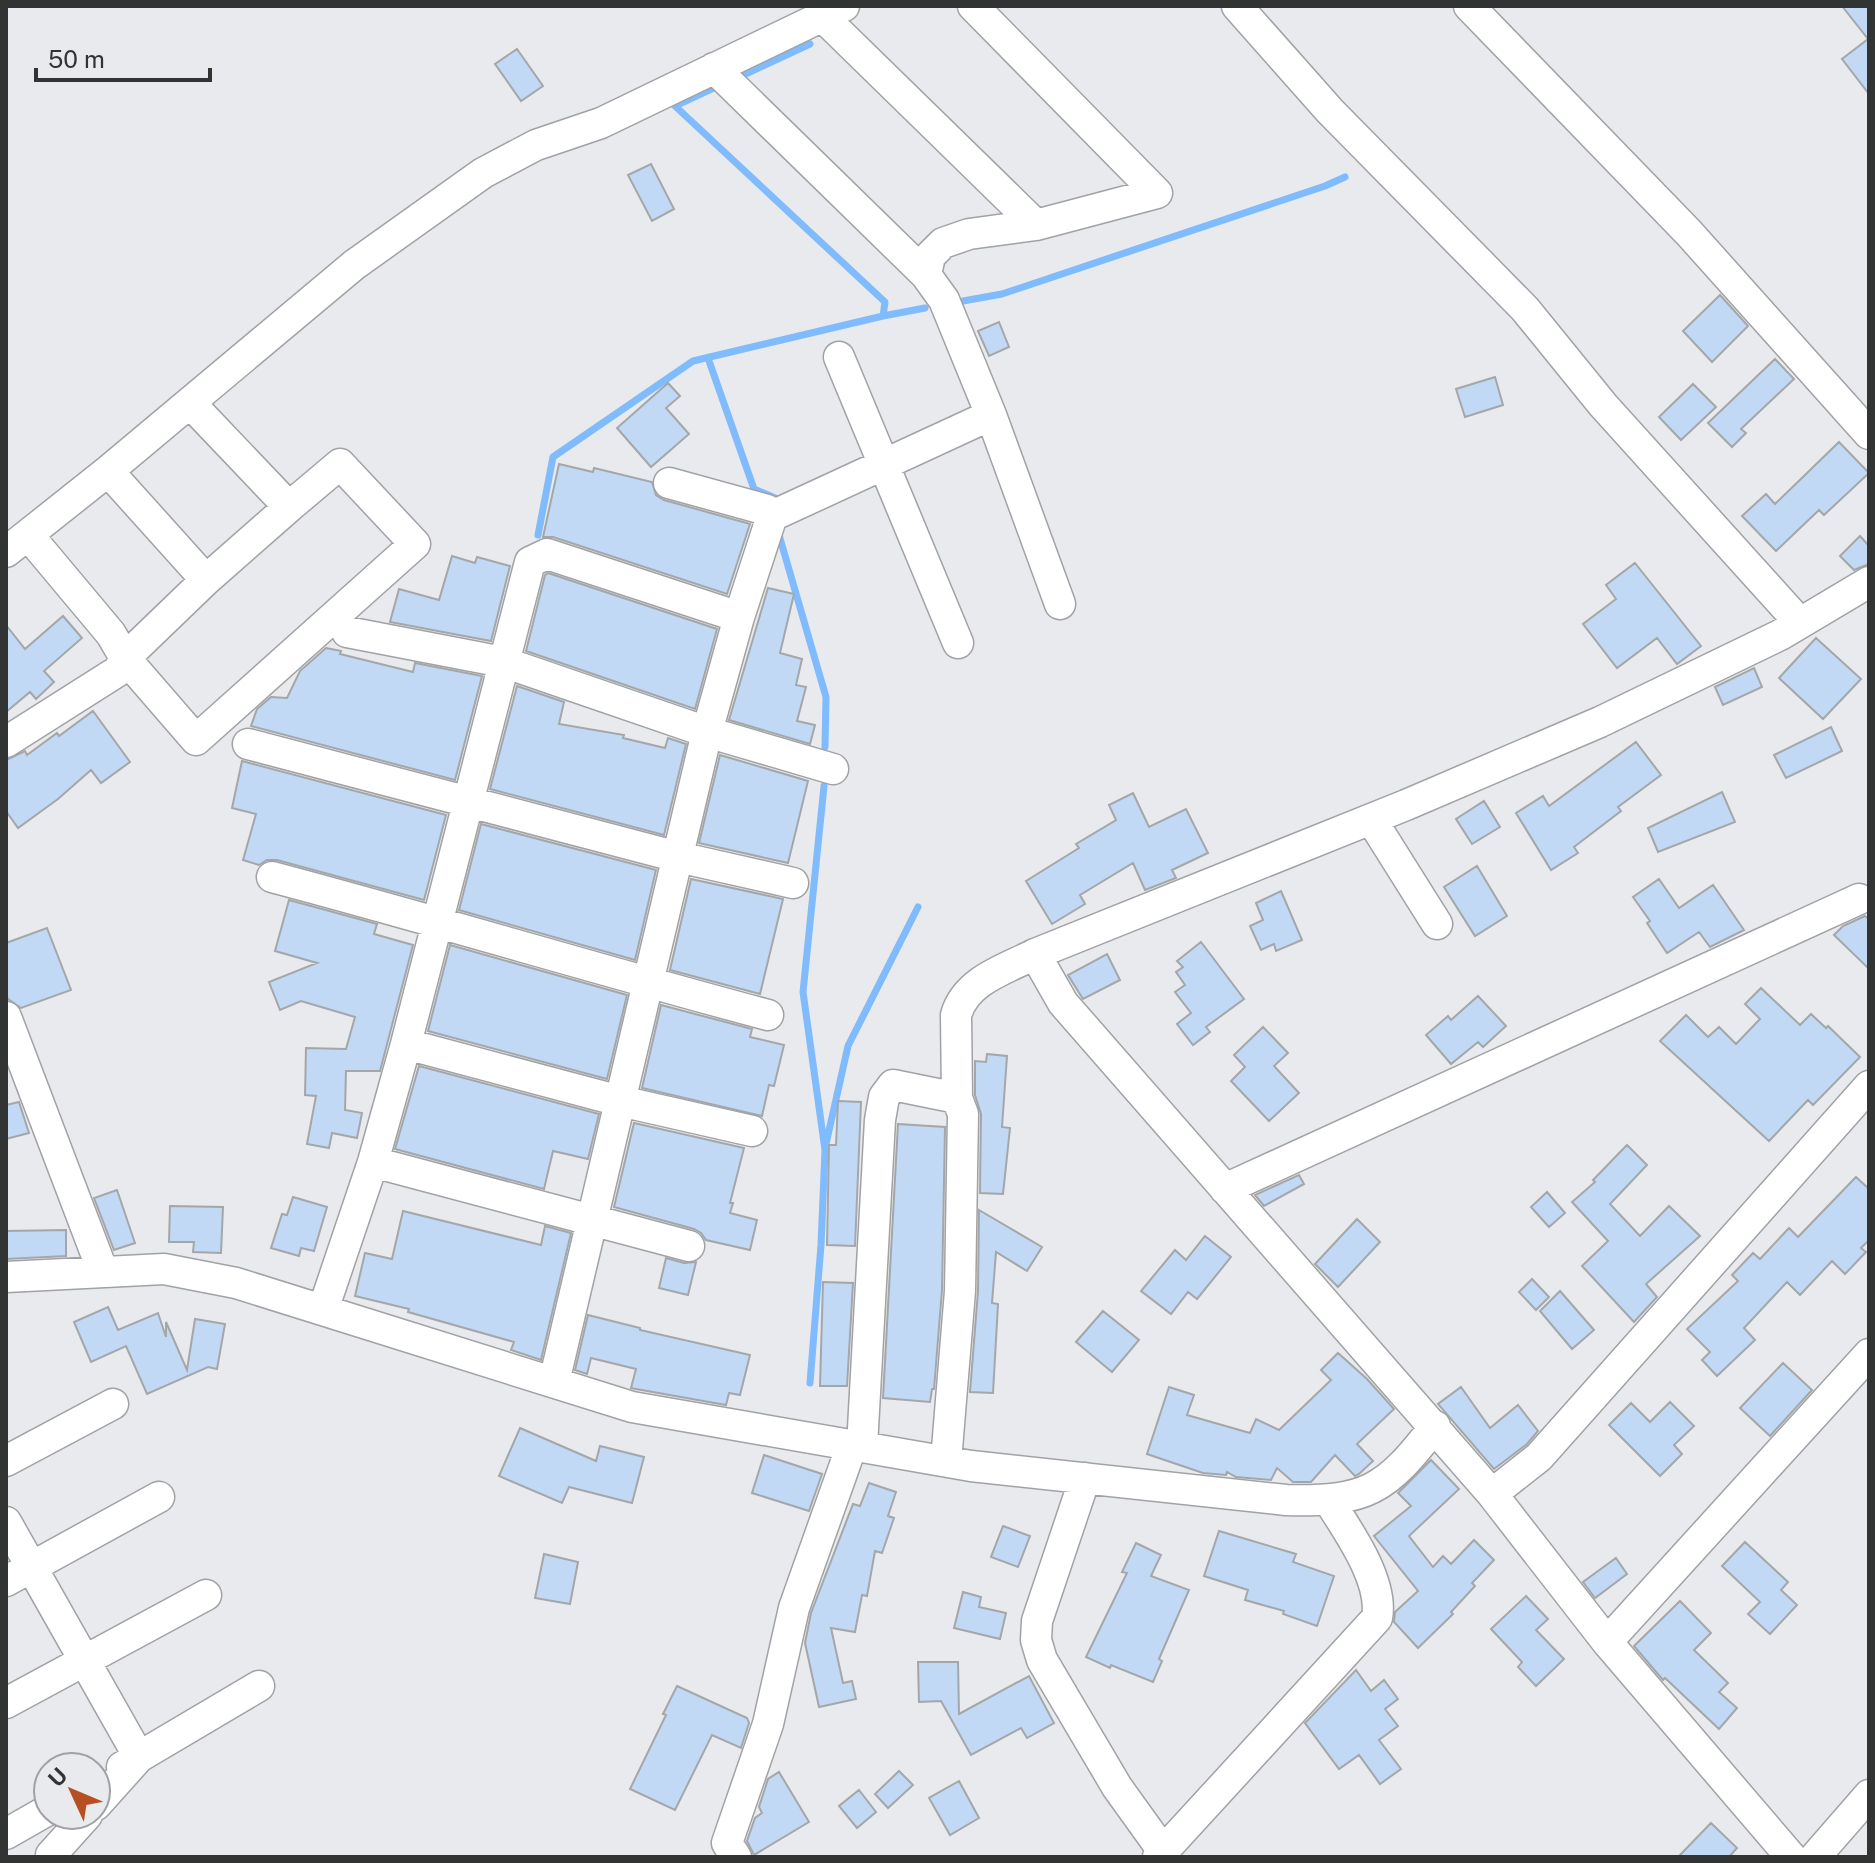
<svg xmlns="http://www.w3.org/2000/svg" width="1875" height="1863" font-family="'Public Sans',sans-serif">
  <style>
    .lines { fill: none; stroke-linecap: round; stroke-linejoin: round }
    .stream { stroke: #80bbfe; stroke-width: 7 }
    .building { fill: #c1d9f4; stroke: #a4a7a9; stroke-width: 2 }
    .minor-casing { stroke: #a0a2a5; stroke-width: 33 }
    .minor { stroke: #fff; stroke-width: 30 }
  </style>
  <rect width="100%" height="100%" fill="#e8eaed"/>
  <g class="lines">
    <path class="stream" d="M735,79L810,44
      M720,85L675,106L885,302L883,316L925,308
      M963,301L1002,294L1325,186L1345,177
      M708,358L754,489L782,501
      M538,535L553,457L693,361L883,316
      M779,535L826,697L825,747
      M826,1144L848,1046L918,907
      M810,1383L821,1245L825,1150L803,992L824,786"/>
  </g>
  <path class="building" d="M1842,6H1869V94L1842,59L1868,39Z
    M517,49L543,86L521,101L495,64Z
    M651,164L674,209L652,221L628,175Z
    M1720,295L1748,326L1712,362L1683,331Z
    M999,322L1009,347L989,356L978,331Z
    M1775,359L1794,379L1741,429L1746,433L1732,447L1708,423Z
    M1495,377L1503,405L1465,417L1456,389Z
    M668,383L680,396L666,408L689,434L651,467L617,428Z
    M1693,384L1716,407L1681,440L1659,417Z
    M1839,442L1869,473L1824,515L1819,510L1776,551L1742,516L1766,494L1775,504Z
    M559,464L593,472L594,468L652,482L656,495L664,500L750,524L727,594L553,537H543Z
    M1860,536L1869,546V564L1854,570L1840,556Z
    M452,556L475,563L477,557L510,566L491,641L390,622L399,589L439,600Z
    M1635,563L1701,646L1677,664L1657,638L1617,668L1583,624L1616,599L1606,585Z
    M548,573L717,629L695,709L526,651L545,575Z
    M768,588L794,594L780,653L802,659L796,685L806,687L797,721L815,725L810,744L729,720Z
    M63,616L82,638L44,671L54,682L36,699L30,692L6,712V625L25,649Z
    M1816,638L1861,679L1823,719L1779,678Z
    M326,648L341,651L340,654L413,672L415,663L482,676L455,780L251,726L257,709L271,697L287,698L300,671Z
    M1754,668L1762,687L1723,705L1715,687Z
    M517,686L564,702L559,724L624,735L623,738L665,748L668,738L686,744L664,835L490,789Z
    M93,711L130,762L101,783L91,770L58,799L18,828L6,811V760L25,751L27,755L57,733L59,736Z
    M1831,727L1842,751L1786,778L1774,755Z
    M1636,742L1661,775L1618,807L1621,811L1574,847L1578,853L1551,870L1516,813L1543,796L1549,806Z
    M720,755L808,781L788,863L699,843Z
    M242,761L446,815L424,900L277,860H267L259,865L243,860L256,814L232,808Z
    M1722,792L1735,822L1658,852L1648,828Z
    M1133,793L1149,827L1186,809L1208,853L1172,870L1176,878L1145,890L1133,863L1080,895L1085,904L1052,924L1026,881L1079,848L1076,844L1116,820L1109,805Z
    M1484,801L1500,827L1472,844L1456,819Z
    M481,824L656,870L635,960L459,910Z
    M1477,866L1507,916L1475,936L1444,887Z
    M691,879L783,899L760,994L670,970Z
    M1659,879L1679,908L1713,885L1744,930L1710,947L1699,932L1667,953L1647,923L1650,921L1633,897Z
    M1281,891L1302,940L1276,951L1274,944L1261,950L1250,926L1263,920L1256,903Z
    M289,900L377,924L374,934L413,945L380,1071H346L345,1110L362,1113L357,1138L332,1133L329,1148L307,1144L316,1096L305,1095L306,1048L346,1049L355,1017L301,1001L280,1010L269,982L317,963L275,951Z
    M1865,916L1869,919V969L1834,935L1843,926Z
    M47,928L71,990L21,1008L8,999L6,994V943Z
    M1201,942L1244,999L1206,1027L1210,1032L1193,1045L1177,1024L1191,1013L1175,992L1185,985L1176,972L1183,967L1177,961Z
    M450,945L627,995L607,1079L428,1031Z
    M1107,954L1120,980L1083,999L1068,975Z
    M1761,988L1800,1025L1811,1014L1826,1028L1828,1026L1860,1057L1813,1105L1808,1100L1769,1141L1660,1041L1686,1015L1708,1037L1719,1027L1736,1044L1760,1019L1745,1004Z
    M1478,996L1506,1026L1483,1047L1478,1042L1451,1064L1426,1035L1448,1016L1451,1020Z
    M661,1005L752,1029L750,1037L784,1045L774,1086L769,1085L762,1116L642,1088Z
    M1263,1027L1288,1053L1274,1066L1299,1093L1269,1121L1231,1081L1245,1067L1234,1055Z
    M987,1054L1007,1056L1002,1127L1010,1128L1003,1194L980,1193L981,1114L975,1095V1061L986,1062Z
    M419,1066L599,1114L588,1159L553,1151L544,1189L395,1149Z
    M838,1101L861,1102L855,1246L827,1245L829,1145H836Z
    M19,1102L29,1133L6,1139V1105Z
    M634,1123L744,1148L730,1203H733L730,1213L757,1220L750,1250L706,1240L701,1233L694,1229L614,1207Z
    M898,1124L945,1127L942,1290L934,1389H932L930,1402L883,1398Z
    M1627,1145L1647,1165L1610,1204L1640,1236L1669,1206L1700,1236L1646,1284L1657,1297L1634,1322L1582,1266L1608,1241L1572,1202L1595,1182L1593,1180Z
    M1299,1175L1304,1184L1264,1206L1255,1195Z
    M1856,1177L1869,1189V1240L1861,1248L1866,1252L1845,1274L1832,1261L1800,1295L1787,1282L1744,1328L1755,1340L1717,1376L1702,1360L1710,1352L1687,1329L1738,1281L1732,1275L1753,1253L1760,1259L1789,1228L1798,1237Z
    M117,1190L135,1243L114,1250L94,1198Z
    M1547,1192L1565,1213L1549,1227L1531,1207Z
    M293,1197L327,1207L314,1251L301,1248L299,1256L271,1248L282,1214L287,1215Z
    M170,1206L223,1207L221,1253L193,1252L194,1242H169Z
    M979,1210L1042,1247L1027,1271L996,1252L992,1303L998,1304L993,1393L970,1392L978,1291Z
    M403,1211L541,1245L545,1226L571,1233L541,1360L511,1350L514,1342L408,1312L409,1309L355,1296L365,1253L392,1259Z
    M1357,1219L1380,1242L1338,1287L1315,1264Z
    M66,1230V1256L6,1259V1231Z
    M1205,1236L1231,1257L1197,1299L1188,1292L1171,1314L1141,1291L1175,1250L1186,1260Z
    M666,1258L684,1263L696,1262L688,1295L659,1288Z
    M1532,1279L1549,1297L1536,1310L1519,1292Z
    M823,1282L853,1283L847,1386H820Z
    M1560,1291L1594,1330L1572,1349L1540,1311Z
    M108,1307L118,1330L158,1313L166,1337V1322L187,1370L195,1319L225,1324L217,1369L208,1367L147,1394L126,1346L91,1362L74,1322Z
    M1103,1311L1139,1340L1112,1372L1076,1342Z
    M588,1315L640,1328V1330L750,1355L740,1395L729,1393L726,1405L636,1389L631,1388L636,1369L591,1358L587,1374L575,1370Z
    M1338,1353L1367,1379L1394,1409L1357,1444L1373,1461L1359,1474L1355,1476L1335,1455L1311,1482H1293L1277,1468L1271,1480L1236,1477L1227,1472L1226,1475L1203,1473L1147,1454L1169,1387L1194,1395L1187,1415L1250,1433L1256,1419L1279,1430L1331,1380L1321,1370Z
    M1783,1363L1812,1390L1770,1436L1740,1408Z
    M1461,1387L1490,1428L1518,1405L1538,1431L1527,1444L1494,1469L1438,1404Z
    M1670,1402L1694,1426L1674,1445L1682,1454L1660,1476L1609,1425L1631,1403L1650,1422Z
    M520,1428L596,1461L600,1446L644,1457L632,1503L569,1487L562,1503L499,1476Z
    M764,1455L822,1474L809,1511L752,1493Z
    M1431,1460L1459,1489L1409,1536L1433,1567L1443,1556L1451,1564L1474,1540L1494,1560L1472,1583L1475,1586L1451,1612L1453,1614L1418,1648L1394,1622L1395,1612L1418,1591L1374,1536L1411,1506L1398,1493Z
    M869,1483L896,1492L888,1516L894,1518L882,1553L875,1551L867,1596L862,1595L855,1632L831,1628L843,1683L852,1681L856,1699L819,1707L805,1643L811,1613L853,1504L860,1506Z
    M1003,1526L1030,1536L1018,1567L991,1557Z
    M1219,1531L1296,1554L1293,1562L1334,1576L1317,1626L1283,1614L1284,1611L1245,1600L1248,1590L1204,1576Z
    M1745,1542L1788,1582L1781,1590L1797,1605L1770,1634L1748,1614L1760,1602L1722,1566Z
    M1136,1543L1161,1555L1151,1576L1189,1590L1159,1659L1162,1661L1153,1682L1111,1665L1110,1668L1086,1657L1127,1573L1122,1572Z
    M544,1554L578,1562L570,1604L535,1598Z
    M1616,1558L1627,1574L1595,1598L1583,1582Z
    M963,1592L981,1597L979,1607L1006,1613L1000,1639L954,1628Z
    M1526,1596L1548,1619L1536,1630L1564,1659L1536,1686L1518,1667L1522,1662L1491,1629Z
    M1680,1601L1711,1633L1694,1650L1728,1683L1719,1692L1737,1708L1719,1729L1665,1678L1663,1680L1634,1646Z
    M918,1662H958L959,1714L1029,1676L1054,1723L1027,1738L1021,1728L971,1755L941,1701L919,1702Z
    M1356,1670L1371,1691L1384,1680L1398,1699L1385,1709L1398,1726L1379,1740L1401,1769L1380,1784L1359,1755L1339,1769L1305,1723Z
    M677,1686L747,1718L749,1723L741,1748L712,1735L675,1810L630,1789L666,1715L663,1714Z
    M899,1771L913,1785L888,1808L875,1794Z
    M779,1772L809,1822L754,1855L747,1841L755,1818L762,1813L759,1807L768,1779Z
    M959,1781L979,1818L950,1835L929,1798Z
    M859,1790L876,1812L857,1828L839,1806Z
    M1711,1823L1737,1848L1729,1857H1678Z"/>
  <g class="lines">
    <g class="minor-casing">
      <path id="minor" d="M1237,6L1330,111L1525,309L1603,405L1800,623
        M1469,6L1689,233L1869,434
        M822,16L1036,225
        M714,68L926,275L944,300L991,415L1060,604
        M926,275L930,256L943,243L969,234L1036,225L1157,193L973,6
        M839,357L958,643
        M190,403L289,507L340,464L415,544L196,740L125,658L206,580L289,507
        M108,471L206,580
        M772,516L991,415
        M6,552L108,471L354,265L483,173L536,145L601,123L844,6
        M1869,582L1780,635L1600,722L1406,805L1035,954L1063,1003L1492,1494L1539,1457L1869,1086
        M347,632L503,662L707,732L833,769
        M6,742L118,671L125,658L111,634L29,536
        M248,744L678,857L793,883
        M1371,819L1437,924
        M272,877C438,921 602,971 768,1015
        M6,1017L103,1272
        M406,1044L620,1101L752,1131
        M957,1098L956,1015C966,980 1006,969 1035,954
        M373,1162L689,1246
        M1225,1189L1859,899
        M6,1277L164,1269L236,1283L632,1407L971,1466L1286,1500C1367,1502 1386,1490 1435,1426
        M323,1310L373,1162L406,1044L530,562L547,554L739,617
        M554,1382L707,732L739,617L772,516L767,510L669,483
        M862,1447L880,1120L884,1097L893,1085L957,1098L963,1114L960,1291L946,1461
        M6,1461L113,1404
        M1085,1478L1037,1621L1036,1640L1042,1660L1117,1787L1163,1851
        M1492,1494L1607,1642L1791,1857
        M6,1522L139,1757L96,1805
        M6,1581L159,1497
        M1607,1642L1869,1354
        M6,1703L206,1595
        M122,1767L259,1686
        M6,1834L48,1810
        M51,1855L87,1815
        M736,1857L727,1843L768,1724L794,1608L852,1445
        M1158,1857L1377,1618C1384,1581 1348,1531 1329,1501
        M1815,1857L1869,1795"/>
    </g>
    <use href="#minor" class="minor"/>
  </g>
  <rect width="1875" height="1863" fill="none" stroke="#323333" stroke-width="16"/>
  <g transform="translate(72 1791) rotate(314)"><circle r="38" fill="#e8eaed" stroke="#9fa1a3" stroke-width="2"/>
  <path d="M0-6L14 30L0 20L-14 30Z" fill="#b65022"/>
  <text y="-12" font-size="22" font-weight="bold" text-anchor="middle" fill="#323333">U</text>
  </g>
  <path d="M36 68v12h174v-12" fill="none" stroke="#323333" stroke-width="4"/>
  <text x="48" y="68" font-size="24" fill="#323333" stroke="#e8eaed" stroke-width="6" paint-order="stroke">50 m</text>
</svg>
